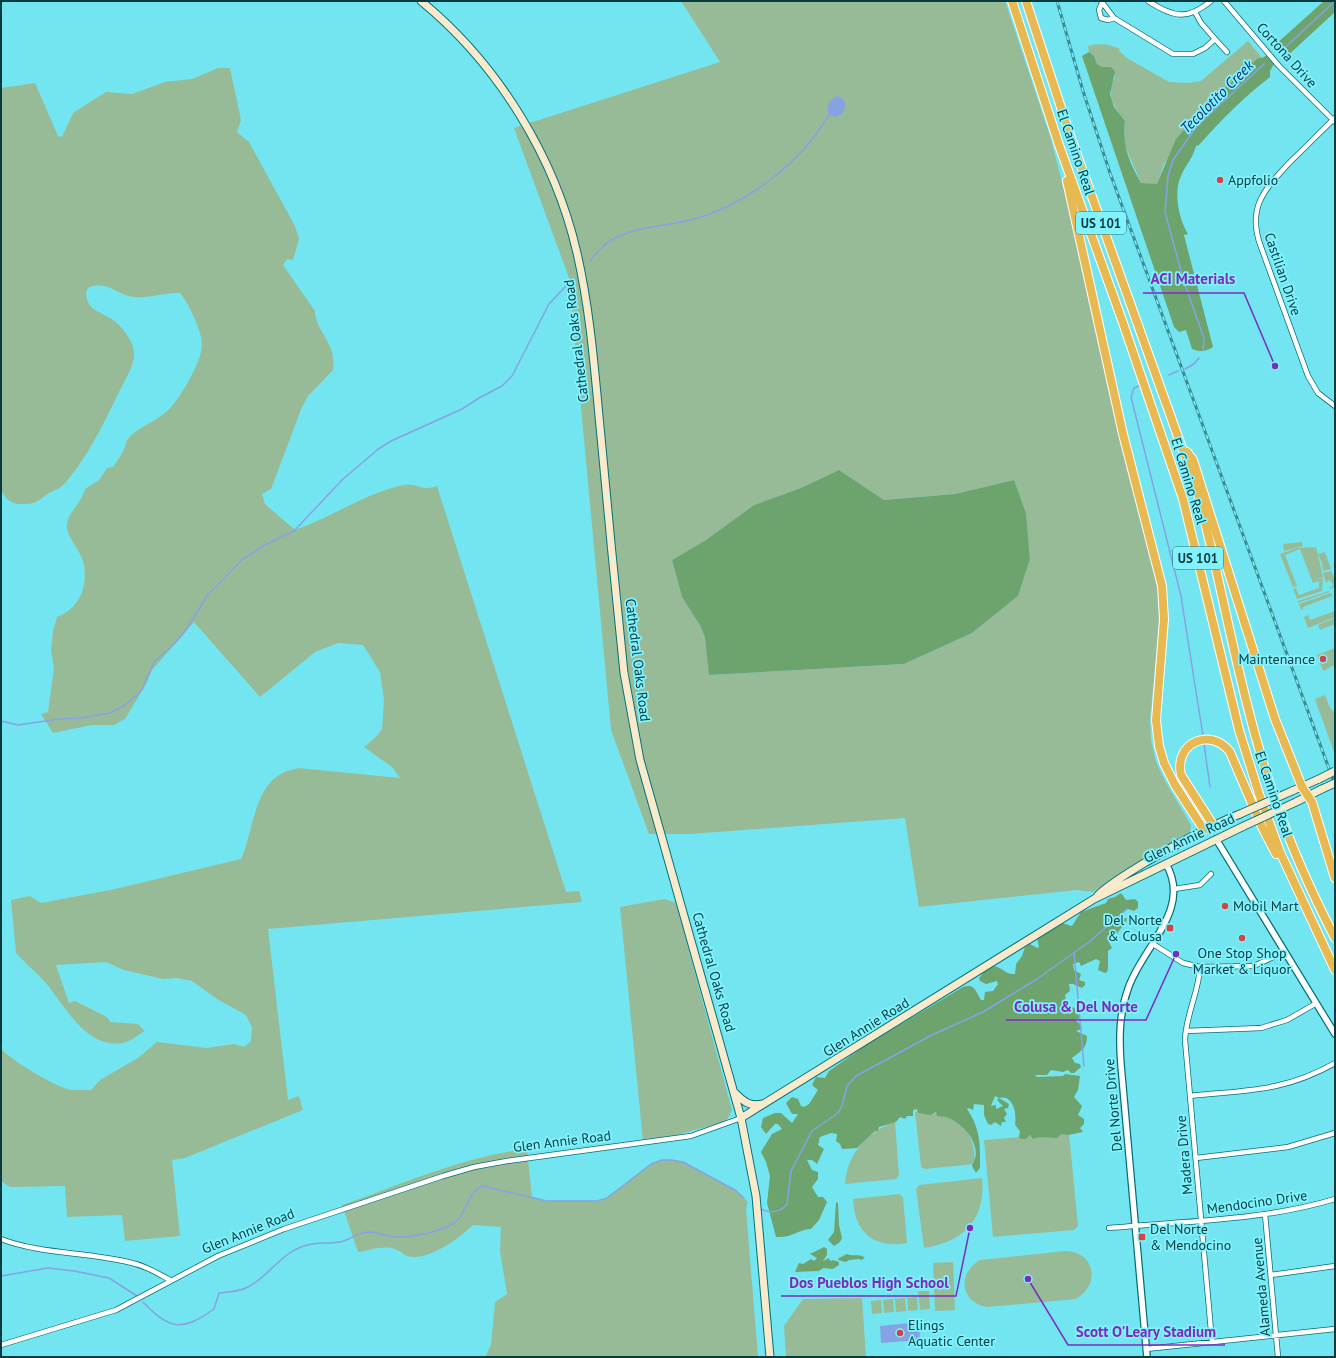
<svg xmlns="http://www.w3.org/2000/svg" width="1336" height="1358" font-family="'PT Sans',sans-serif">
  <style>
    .green { fill: #98bb97; fill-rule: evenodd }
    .forest { fill: #6da46d; fill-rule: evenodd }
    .water { fill: #85a3e3 }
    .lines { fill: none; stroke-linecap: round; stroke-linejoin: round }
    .stream { stroke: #85a3e3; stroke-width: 1.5 }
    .minor-casing { stroke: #057078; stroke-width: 6 }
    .tertiary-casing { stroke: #057078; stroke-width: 8 }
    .secondary-casing { stroke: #057078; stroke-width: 9 }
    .motorway-casing { stroke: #fff; stroke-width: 10 }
    .minor { stroke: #fff; stroke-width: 4.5 }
    .tertiary { stroke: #fff; stroke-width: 5.5 }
    .secondary { stroke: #f8eacb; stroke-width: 7 }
    .motorway { stroke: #e8b951; stroke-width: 8 }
    .rail-casing { stroke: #3a8d94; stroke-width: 3 }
    .rail { stroke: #81f2fe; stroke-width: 1.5; stroke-dasharray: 4.5; stroke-linecap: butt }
    .secondary-bridge-casing { stroke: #057078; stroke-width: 9; stroke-linecap: butt }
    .secondary-bridge { stroke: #f8eacb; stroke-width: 7 }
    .poi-dot { fill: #d34444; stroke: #81f2fe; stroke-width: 1.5 }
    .labels { text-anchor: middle; stroke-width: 3.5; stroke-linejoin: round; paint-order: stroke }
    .shield { fill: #81f2fe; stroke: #2b7379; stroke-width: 1 }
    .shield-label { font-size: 13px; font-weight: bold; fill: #063c40 }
    .street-label { font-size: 14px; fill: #063c40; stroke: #81f2fe }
    .poi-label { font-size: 14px; fill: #063c40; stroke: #81f2fe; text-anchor: start }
    .water-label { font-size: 15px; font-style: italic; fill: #122e77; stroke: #81f2fe }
    .leader { fill: none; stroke: #7b2cbf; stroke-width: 1.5 }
    .callout-dot { fill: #7b2cbf; stroke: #81f2fe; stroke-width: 1.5 }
    .callout-label { font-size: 15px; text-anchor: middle; font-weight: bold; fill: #7b2cbf; stroke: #81f2fe; stroke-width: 3.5; stroke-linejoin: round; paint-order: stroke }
  </style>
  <rect width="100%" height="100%" fill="#73e5f0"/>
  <path class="green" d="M681,1H1005L1051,139L1071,218L1119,435L1155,568L1160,616L1150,720L1151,740L1156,762L1165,781L1191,825L1190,833L1187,836L1092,892L1077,890L919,907L905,818L690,834H649L611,730L569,278L514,128L720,62ZM839,470L884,500L955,494L1014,480L1026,513L1030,559L1018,596L972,633L904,664L710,675L705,638L701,627L682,597L672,560L706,540L754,505L801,488Z
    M1248,41L1262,58L1164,164L1157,185L1141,183L1124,143L1125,121C1113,106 1106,95 1115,77L1111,67H1102L1097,64L1094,56L1089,52L1088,46C1100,43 1109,44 1120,49L1119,51L1127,58L1169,82L1188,83L1201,81Z
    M218,68H230L241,120L237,132L249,142L295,226L299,239L293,260L287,259L283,265L315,311C316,333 337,342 333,370L308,396L302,407L271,489L262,494L265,504L295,530C330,518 370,491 404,485C416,482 422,492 437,486L566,892L579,891L582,902L268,929L288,1100L299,1096L303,1110L185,1158L172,1160L180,1236L125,1241L122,1215L67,1217L65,1186L10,1187L1,1181V1049C13,1061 56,1088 72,1090C78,1090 85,1090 91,1090L100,1080L138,1058L157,1042L207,1048L234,1044L244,1047L251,1041L252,1028L246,1015L217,999L192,981L176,978L163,979L124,970L106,962L56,965L69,1003L75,1001L107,1017L110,1022L138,1024L145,1031C138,1035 130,1042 123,1043C85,1049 65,1005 44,981C36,972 25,963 16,953L11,900L30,896L41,903L115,889L241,859C253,833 254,786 283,773C287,770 293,770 298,768L400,778L392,767L364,747L375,738L382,729L384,700L380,672L363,645L338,643L315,652L260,697L194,622L152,670L146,684L125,719L114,725H92L53,733L41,714L48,712L54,668L51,651L53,631L57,617C78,609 88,589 84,565C83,553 65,536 67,524C68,513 82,502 85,489L99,480L107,468L113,467C117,461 121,455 124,449C126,446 125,443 127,440C137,427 154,423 166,412C179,401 201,363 202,346C203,333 188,302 180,293C164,292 148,299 133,297C117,295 105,279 88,288L86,292C87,312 99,310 113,320C122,326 134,342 134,353C135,365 124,382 119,392C105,421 85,463 62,486C58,490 51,491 46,495C38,501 35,504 25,504C12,505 7,501 1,490V88L35,83L58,136L62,137L73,113L106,92L132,94L165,82L192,79Z
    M1302,542L1303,546L1284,551L1283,544Z
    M1316,547L1323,577L1314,580L1323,578L1322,591L1297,599L1293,589L1296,588L1299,595L1319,588V581L1313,583L1300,549L1285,555L1297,586L1293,587L1280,554L1297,548Z
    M1325,552L1331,569L1323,571L1322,563L1318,554Z
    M1331,571L1335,579V587L1330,589L1329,587H1332L1333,584L1329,580L1326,583L1323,573Z
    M1329,591L1330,592L1298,603V601Z
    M1331,593L1332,596L1303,607V609L1301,610L1299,604Z
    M1335,611V617L1308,628L1304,617L1308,615L1310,620Z
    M1335,618V624L1320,630L1318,625Z
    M1335,648V665L1323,671L1317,655Z
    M1325,695L1330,708L1335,713V755L1315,699Z
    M664,899L676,903L732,1110L728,1118L724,1122L662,1139L643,1141L620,907Z
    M915,1112C950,1110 978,1127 974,1164L925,1169L921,1167Z
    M895,1122L899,1175L896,1179L845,1184C847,1154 867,1132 895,1122Z
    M1069,1133L1078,1226L1074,1230L993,1237L984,1140Z
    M527,1149L532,1197L547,1201H597L607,1198L651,1164L662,1160H672L683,1162L735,1190L748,1202L746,1209L758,1357H485L491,1345L495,1302L507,1294L500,1251L501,1227L473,1225C460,1238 433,1257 414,1257C404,1257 403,1252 395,1249C384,1245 370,1250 358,1252L342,1205C402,1184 464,1156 527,1149Z
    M982,1178C986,1219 964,1242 924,1248L916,1189L919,1185Z
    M899,1194L903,1197L907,1243C874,1249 854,1232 853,1199Z
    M1065,1251C1095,1251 1101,1285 1076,1299L987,1307C960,1302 957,1273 980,1260Z
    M953,1262L955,1310L935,1311L933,1263Z
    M918,1291H929L930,1309L920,1310Z
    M917,1297L918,1310L908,1311L907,1298Z
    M862,1298L866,1357H786L784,1326L803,1299Z
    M905,1298L906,1311L896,1312L895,1299Z
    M893,1299L894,1312L884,1313L883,1300Z
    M881,1300L882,1313L872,1314L871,1301Z"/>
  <path class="forest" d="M1324,1H1335V12L1284,59L1275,47V45Z
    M1089,52L1094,56L1097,64L1102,67H1111L1115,72L1110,94L1114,107L1125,121C1122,145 1129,162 1141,183L1157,184L1176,139L1200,111L1258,58H1262L1267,55L1274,64L1270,71V77C1244,97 1221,120 1199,145L1196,146C1192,160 1186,164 1181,176C1173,193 1179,219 1188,234L1184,235L1213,347C1206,352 1199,352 1192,349L1186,330L1179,332L1174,327L1082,56Z
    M839,470L884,500L955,494L1014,480L1026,513L1030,559L1018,596L972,633L904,664L709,675L705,638L701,627L682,597L672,560L706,540L754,505L801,488Z
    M1121,893L1126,900L1135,899L1138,902V908L1134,911L1128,909L1120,914L1122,918H1126L1127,920L1116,935L1108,936L1107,938L1112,948L1108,951V969L1107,972L1105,973L1098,970L1100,961L1096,959L1081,966L1079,962L1073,964L1074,970L1081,974L1079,980L1085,982V985L1082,988L1073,984H1069L1070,991L1065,995L1066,1001L1075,1009L1081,1007L1080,1011L1075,1013L1080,1016V1018L1075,1020L1080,1024L1082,1029L1076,1031L1087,1036C1087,1048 1081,1051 1072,1058L1075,1063L1080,1064L1081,1067L1074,1073H1071L1068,1070L1063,1072L1051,1070L1047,1075H1035L1037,1077L1063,1076L1065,1074L1080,1076L1078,1090L1074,1097L1082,1106L1078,1115L1084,1119V1124L1080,1128L1083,1132L1068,1135L1061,1134L1057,1138C1049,1138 1040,1136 1033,1139L1030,1135L1026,1139H1021L1019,1137L1020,1131L1015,1125C1017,1113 1013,1094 999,1098L1009,1104L1008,1108L1004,1109L1007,1114L1004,1118L1006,1122H1002L1001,1126L995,1122L991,1125L988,1124L984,1115V1105L974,1104L973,1110L969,1108L967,1109C981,1129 980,1146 980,1168L976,1173L972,1166C972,1164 974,1163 974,1161C982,1144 962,1122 946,1117C943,1116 941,1117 937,1116L936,1112L930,1115L918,1113L917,1109L913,1110V1116H907L905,1119L900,1117L896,1122L879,1127L878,1131H875L857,1148L842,1149L840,1144L836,1141L837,1134L831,1133L820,1137L818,1145L824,1149L817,1164L812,1160H807L812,1170L818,1172V1179L812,1187L818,1197H823L827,1202L819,1220L811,1229C796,1230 793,1238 776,1237L767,1203L770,1176L766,1162L761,1152L772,1134L782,1129L778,1124H775L766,1134L761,1127L763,1118L775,1113H781L792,1123L798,1114H792L786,1103L792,1097L798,1099L801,1106L804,1107L809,1104L818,1090L812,1085L816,1077L825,1078L829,1071L866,1045L963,987C975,983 976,992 981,1000H984L985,992L993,991L998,984L997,981L986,984L980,981L979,978L988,967C1000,963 1004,975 1015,974L1016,964L1022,956L1025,947L1030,944L1037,948L1039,947L1037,938L1062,923L1072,926L1081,912L1106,903L1108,899L1115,897ZM995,1096L999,1098L997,1100L1003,1106L996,1109V1105L991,1106Z
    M836,1202L838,1203L839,1225L842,1238L840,1242L834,1246L828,1240L834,1232Z
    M824,1247L827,1249V1255L823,1261L829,1258L830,1261L833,1260L839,1262V1265L833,1269L823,1268L819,1271L795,1272L799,1263L803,1264L811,1259L814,1261L817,1258L810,1254Z
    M847,1254C853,1257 860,1253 865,1258L861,1260L859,1259L849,1260L846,1262L838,1260L839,1258Z"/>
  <path class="water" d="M836,96L840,97L846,103L843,113L836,117L829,115C826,106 829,101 836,96Z
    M919,1322L920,1340L881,1343L880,1326Z"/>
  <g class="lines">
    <path class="stream" d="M1279,53L1335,1
      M590,261C597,252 606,242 617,237C640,226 669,226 694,219C747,205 802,161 829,115
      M1203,350L1204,338L1184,282L1165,212L1168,176L1173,160L1197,126L1264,64
      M1185,369L1194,364L1199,358
      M1169,375L1178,371
      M1139,386L1134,388L1131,397L1181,596L1203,736
      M1,721L18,725L59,719L81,718L110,713L125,705L142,690L154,662L174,644L186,630L207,596L243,559L265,545L294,531L342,480L377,450L391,441L462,409L479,398L502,386L512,376L549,304L565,287L578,278
      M1204,744L1210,787
      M1074,953L1084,1066
      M761,1209C770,1214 781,1212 787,1204L791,1171L812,1131L838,1113L842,1106L847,1086L856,1076L932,1035L983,1012L1037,979L1089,942L1127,909
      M1,1276L48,1268L74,1271L109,1278L137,1296
      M143,1302C170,1330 182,1332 214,1309L219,1293C228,1292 239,1292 248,1287C268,1277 281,1253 304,1246C316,1242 328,1244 340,1242C351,1240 356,1233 368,1232C378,1232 386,1236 395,1237C409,1238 439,1232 451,1225C467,1217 466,1194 482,1186L547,1201H597L607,1198L651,1164L662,1160H672L683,1162L735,1190L744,1198"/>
    <g class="minor-casing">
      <path id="minor" d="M1101,1L1114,18L1173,54H1193L1205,48L1215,39L1201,23L1195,12
        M1148,1C1173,17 1187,21 1211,1
        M1224,1L1279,66L1335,122
        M1102,3L1099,10L1101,18L1108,20L1114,18
        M1215,39L1227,52
        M1335,118C1320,132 1306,147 1291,161C1265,189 1246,207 1261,247L1308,376L1318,393L1335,406
        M1174,889L1200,885L1211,874
        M1153,944L1183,963L1200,967L1254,966L1284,952
        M1200,967C1199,992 1186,1014 1185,1040L1212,1342
        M1186,1031L1261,1028L1287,1020L1315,1004
        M1190,1096C1246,1090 1284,1092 1335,1063
        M1196,1158L1288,1147L1335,1133
        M1265,1214L1278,1357
        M1109,1228C1184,1221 1262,1221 1335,1199
        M1,1239C39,1254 88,1252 128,1262C144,1265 157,1273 170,1280
        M1271,1275L1335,1266
        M1,1345L116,1310L218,1256L284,1229L443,1176L474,1167L507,1161L691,1136L741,1118
        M1146,1349L1335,1329"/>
    </g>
    <g class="tertiary-casing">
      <path id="tertiary" d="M1216,839L1335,1034
        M1147,1357L1121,1065C1119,1039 1119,1014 1128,989C1141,948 1193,910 1166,864"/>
    </g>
    <g class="secondary-casing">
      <path id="secondary" d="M421,1C498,64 555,157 577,253C591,314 595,376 601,437C608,516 616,594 624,673L640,760L741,1118L756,1196L770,1357
        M1292,791L1319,779
        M1296,802L1322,789
        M1098,895C1112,882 1130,872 1146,862C1177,844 1207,827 1240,814
        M735,1093C744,1102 750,1107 763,1104
        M741,1118L1094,899L1244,826"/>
    </g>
    <g class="motorway-casing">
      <path id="motorway" d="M1012,1L1059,145L1122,320L1183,499L1239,730L1259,794L1280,852L1335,970
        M1026,1L1071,138L1196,487C1220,575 1234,665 1260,752C1278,817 1304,878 1335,938
        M1067,181L1123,434L1162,586L1164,619L1156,720L1159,746L1164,763L1175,785L1204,830
        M1187,452L1193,460L1275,719L1302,787L1312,802L1335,878
        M1213,825L1181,775C1174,742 1211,727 1230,752L1262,827L1276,854"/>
    </g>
    <use href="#minor" class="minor"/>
    <use href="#tertiary" class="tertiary"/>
    <use href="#secondary" class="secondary"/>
    <use href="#motorway" class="motorway"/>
    <g class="rail-casing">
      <path id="rail" d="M1057,1L1083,91L1110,173L1335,785"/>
    </g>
    <use href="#rail" class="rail"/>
    <g class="secondary-bridge-casing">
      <path id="secondary-bridge" d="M1319,779L1335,771
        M1322,789L1335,783
        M1240,814L1292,791
        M1244,826L1296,802"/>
    </g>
    <use href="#secondary-bridge" class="secondary-bridge"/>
  </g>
  <g class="poi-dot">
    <circle cx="1220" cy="180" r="4"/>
    <circle cx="1323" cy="659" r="4"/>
    <circle cx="1225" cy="906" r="4"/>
    <rect x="1166" y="924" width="8" height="8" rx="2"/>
    <circle cx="1242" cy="938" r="4"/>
    <rect x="1138" y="1233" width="8" height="8" rx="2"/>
    <circle cx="900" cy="1333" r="4"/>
  </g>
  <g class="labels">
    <g class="shield">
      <rect x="1076" y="212" width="50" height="22" rx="3"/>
      <rect x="1173" y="547" width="50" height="22" rx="3"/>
    </g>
    <g class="shield-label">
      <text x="1101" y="228">US 101</text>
      <text x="1198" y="563">US 101</text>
    </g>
    <g class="street-label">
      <text transform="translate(1287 55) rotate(48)" y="5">Cortona Drive</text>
      <text transform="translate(1076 152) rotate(71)" y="5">El Camino Real</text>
      <text transform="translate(1283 274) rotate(71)" y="5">Castilian Drive</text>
      <text transform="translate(576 341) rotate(-97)" y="5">Cathedral Oaks Road</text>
      <text transform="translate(1189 481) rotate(73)" y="5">El Camino Real</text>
      <text transform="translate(638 660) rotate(83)" y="5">Cathedral Oaks Road</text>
      <text transform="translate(1274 794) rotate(71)" y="5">El Camino Real</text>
      <text transform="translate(1189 838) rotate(-25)" y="5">Glen Annie Road</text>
      <text transform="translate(714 972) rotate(74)" y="5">Cathedral Oaks Road</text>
      <text transform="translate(866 1027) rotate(-32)" y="5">Glen Annie Road</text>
      <text transform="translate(1113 1105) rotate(-95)" y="5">Del Norte Drive</text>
      <text transform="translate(562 1141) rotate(-7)" y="5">Glen Annie Road</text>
      <text transform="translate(1184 1155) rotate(-95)" y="5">Madera Drive</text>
      <text transform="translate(1257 1202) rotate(-8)" y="5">Mendocino Drive</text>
      <text transform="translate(248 1231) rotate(-22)" y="5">Glen Annie Road</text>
      <text transform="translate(1261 1287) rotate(-95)" y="5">Alameda Avenue</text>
    </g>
    <g class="poi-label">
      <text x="1228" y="185">Appfolio</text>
      <text x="1315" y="664" text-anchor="end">Maintenance</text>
      <text x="1233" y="911">Mobil Mart</text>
      <text x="1162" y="925" text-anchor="end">Del Norte<tspan x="1162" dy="16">&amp; Colusa</tspan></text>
      <text x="1242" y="958" text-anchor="middle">One Stop Shop<tspan x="1242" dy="16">Market &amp; Liquor</tspan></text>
      <text x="1150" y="1234">Del Norte<tspan x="1150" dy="16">&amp; Mendocino</tspan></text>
      <text x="908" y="1330">Elings<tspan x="908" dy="16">Aquatic Center</tspan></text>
    </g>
    <g class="water-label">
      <text transform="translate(1217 97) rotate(-45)" y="5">Tecolotito Creek</text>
    </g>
  </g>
  <path class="leader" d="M1275 366L1244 293H1143M1176 954L1146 1020H1006M970 1228L956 1296H781M1028 1279L1068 1345H1225"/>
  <g class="callout-dot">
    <circle cx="1275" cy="366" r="4"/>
    <circle cx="1176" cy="954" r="4"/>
    <circle cx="970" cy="1228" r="4"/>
    <circle cx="1028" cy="1279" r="4"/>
  </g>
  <g class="callout-label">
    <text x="1193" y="284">ACI Materials</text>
    <text x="1076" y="1012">Colusa &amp; Del Norte</text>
    <text x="869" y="1288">Dos Pueblos High School</text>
    <text x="1146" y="1337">Scott O'Leary Stadium</text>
  </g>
  <rect width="1336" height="1358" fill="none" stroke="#063c40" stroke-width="4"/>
</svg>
